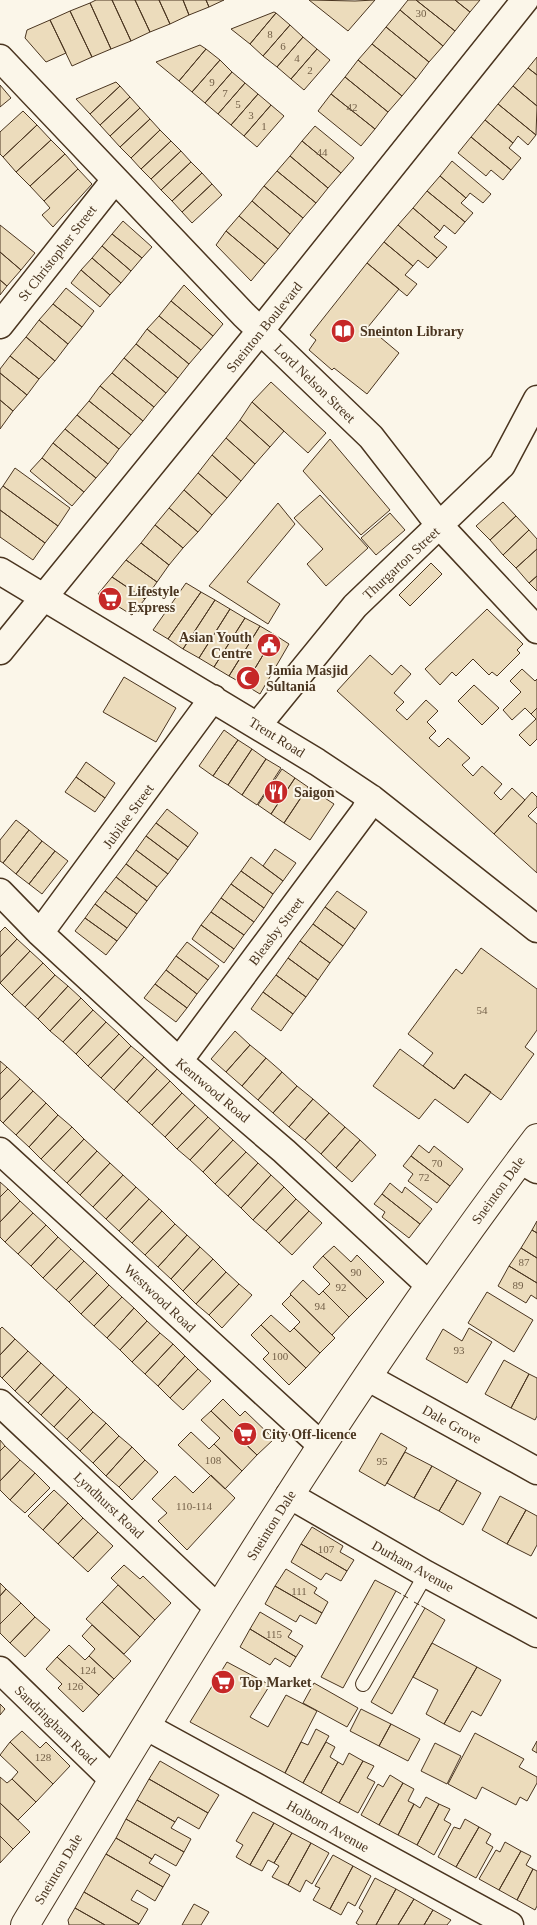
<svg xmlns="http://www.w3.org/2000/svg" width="537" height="1925" font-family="'Times New Roman',serif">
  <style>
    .building { fill: #ecdcbc; stroke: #4a3520 }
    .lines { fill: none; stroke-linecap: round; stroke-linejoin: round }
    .service-casing { stroke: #4a3520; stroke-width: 16 }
    .minor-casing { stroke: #4a3520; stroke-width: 29 }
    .tertiary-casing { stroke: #4a3520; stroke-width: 30 }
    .service { stroke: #fbf6e9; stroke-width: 14 }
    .minor { stroke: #fbf6e9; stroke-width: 26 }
    .tertiary { stroke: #fbf6e9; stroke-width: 28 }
    .fence { stroke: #4a3520; stroke-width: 1; stroke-dasharray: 6 2.5; stroke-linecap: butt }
    .labels { text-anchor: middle; stroke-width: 4; stroke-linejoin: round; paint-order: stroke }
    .number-label { font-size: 11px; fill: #725f47 }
    .street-label { font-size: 14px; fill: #4a3520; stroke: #fbf6e9 }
    .poi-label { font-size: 14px; font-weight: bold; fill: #4a3520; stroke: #fbf6e9; text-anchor: start }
  </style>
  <rect width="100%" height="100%" fill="#fbf6e9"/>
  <path class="building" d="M96,0H112L131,41L111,49L90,3Z
    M112,0H135L150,32L131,41Z
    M135,0H159L170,24L150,32Z
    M159,0H183L189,15L170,24Z
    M183,0H206L209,7L189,15Z
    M206,0H224L209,7Z
    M309,0L355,1L375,0L348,31Z
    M408,0H416L455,31L443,46L400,10Z
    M416,0H455L470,12L455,31Z
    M455,0H480L470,12Z
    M90,3L111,49L92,57L70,11Z
    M400,10L443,46L429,62L386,27Z
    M70,11L92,57L72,66L50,20Z
    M274,12L276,13L250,44L231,29Z
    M276,13L290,25L263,56L250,44Z
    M50,20L66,53L46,62L25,38L27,30Z
    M290,25L303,37L277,67L263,56Z
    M386,27L429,62L416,79L372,44Z
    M303,37L317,49L291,79L277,67Z
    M372,44L416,79L402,96L358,60Z
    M200,45L206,49L179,81L156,62Z
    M206,49L220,60L192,92L179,81Z
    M317,49L330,60L304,90L291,79Z
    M537,57V75L528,68Z
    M220,60L232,72L205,103L192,92Z
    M358,60L402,96L388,112L345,77Z
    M528,68L537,75V106L513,86Z
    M232,72L245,83L218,114L205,103Z
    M345,77L388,112L375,129L331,94Z
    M116,82L120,86L90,114L76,99Z
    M245,83L258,94L231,125L218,114Z
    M0,85L11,98L0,107Z
    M120,86L130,97L100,125L90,114Z
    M513,86L537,106L536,135L498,104Z
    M258,94L271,105L244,136L231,125Z
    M331,94L375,129L361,146L318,111Z
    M130,97L140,108L110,136L100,125Z
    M498,104L536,135L528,145L518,136L513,143L485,120Z
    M271,105L284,116L257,147L244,136Z
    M140,108L150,119L120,147L110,136Z
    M23,111L37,125L3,157L0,154V132Z
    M150,119L160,130L131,158L120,147Z
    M485,120L513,143L509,148L521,158L511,170L471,137Z
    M37,125L51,140L16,172L3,157Z
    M315,126L354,158L341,173L302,141Z
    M160,130L171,141L141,169L131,158Z
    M471,137L511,170L503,180L491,170L486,176L458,153Z
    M51,140L65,154L30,186L16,172Z
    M171,141L181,151L151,179L141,169Z
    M302,141L341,173L328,188L290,156Z
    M181,151L191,162L161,190L151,179Z
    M65,154L78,169L44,201L30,186Z
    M290,156L328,188L316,203L277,171Z
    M452,161L491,194L483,203L470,193L466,198L440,176Z
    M191,162L202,173L172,201L161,190Z
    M78,169L92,184L53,227L42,215L50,208L44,201Z
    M277,171L316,203L303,218L264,186Z
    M202,173L212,184L182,212L172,201Z
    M440,176L466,198L461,203L473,213L465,222L427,191Z
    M212,184L222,195L192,223L182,212Z
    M264,186L303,218L290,234L252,201Z
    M427,191L465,222L455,234L444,225L440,231L413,208Z
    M252,201L290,234L278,249L239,216Z
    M413,208L440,231L434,237L447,247L437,258L398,225Z
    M239,216L278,249L265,264L226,231Z
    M123,221L152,247L142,258L112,234Z
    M0,225L35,253L21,270L0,252Z
    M398,225L437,258L428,268L418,260L413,266L384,242Z
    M226,231L265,264L251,281L216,245Z
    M112,234L142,258L131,271L102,246Z
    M384,242L413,266L405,275L417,284L407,296L367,263Z
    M102,246L131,271L121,283L92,258Z
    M0,252L21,270L7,286L0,280Z
    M92,258L121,283L110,295L81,270Z
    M367,263L399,289L368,327L399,353L367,394L334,368L332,370L309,350L316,340L310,335Z
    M81,270L110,295L100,307L71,283Z
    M0,280L7,286L0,295Z
    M184,285L223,324L213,336L171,301Z
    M66,288L94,311L82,327L53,304Z
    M171,301L213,336L201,350L159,316Z
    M53,304L82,327L68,344L39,320Z
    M159,316L201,350L189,364L147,329Z
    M39,320L68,344L55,361L26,337Z
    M147,329L189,364L178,378L136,344Z
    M26,337L55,361L39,379L10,356Z
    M136,344L178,378L166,393L124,358Z
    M10,356L39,379L27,395L0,373V369Z
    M124,358L166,393L154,407L112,373Z
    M0,373L27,395L13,411L0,400Z
    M112,373L154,407L143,421L100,386Z
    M271,382L326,433L308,453L252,402Z
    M100,386L143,421L131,435L89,401Z
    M0,400L13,411L0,429Z
    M89,401L131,435L119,449L77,415Z
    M252,402L284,431L270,447L240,420Z
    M77,415L119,449L108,464L65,429Z
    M240,420L270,447L255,464L226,438Z
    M65,429L108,464L96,478L53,443Z
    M226,438L255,464L241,481L212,455Z
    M330,439L390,510L361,535L303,471Z
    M53,443L96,478L84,492L42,458Z
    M212,455L241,481L227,498L198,473Z
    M42,458L84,492L72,506L30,471Z
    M15,468L70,508L58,526L3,486Z
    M198,473L227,498L212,515L184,490Z
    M3,486L58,526L45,543L0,510V490Z
    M184,490L212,515L198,532L169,508Z
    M320,495L368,548L326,586L307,564L323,549L294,518Z
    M503,502L516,516L490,540L476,526Z
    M278,503L295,524L247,582L280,604L268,624L209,586Z
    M169,508L198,532L183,548L155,525Z
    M0,510L45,543L33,560L0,537Z
    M390,513L405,530L376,555L361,538Z
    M516,516L529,530L503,555L490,540Z
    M155,525L183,548L169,565L141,543Z
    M529,530L537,539V549L516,568L503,555Z
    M141,543L169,565L157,582L126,560Z
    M537,549V576L529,583L516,568Z
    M126,560L157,582L145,599L112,577Z
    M431,563L442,574L410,606L399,595Z
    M537,576V591L529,583Z
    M112,577L145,599L132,615L98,594Z
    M186,583L201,592L168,639L153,630Z
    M201,592L215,600L183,649L168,639Z
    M215,600L230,609L199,658L183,649Z
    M230,609L245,618L214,667L199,658Z
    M487,609L523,644L517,650L520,653L497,676L492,672L489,675L473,659L456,676L452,672L440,685L425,669Z
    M245,618L260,626L229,676L214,667Z
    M260,626L275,635L245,685L229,676Z
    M275,635L289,644L260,694L245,685Z
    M370,655L392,675L401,665L411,674L394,693L404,702L396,710L407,720L426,700L438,711L427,722L436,731L429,738L439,747L448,738L470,758L462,765L473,776L482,766L502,784L494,793L501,800L512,788L525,800L494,834L337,691Z
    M522,669L535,681L537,679V708L531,714L525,708L512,720L503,710L521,692L510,681Z
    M124,677L176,708L156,742L103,712Z
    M474,685L499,708L482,725L458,701Z
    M537,708V739L530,746L519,735L536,719L531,714Z
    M224,730L238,740L213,776L199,766Z
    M238,740L252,749L228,785L213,776Z
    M252,749L266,759L242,795L228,785Z
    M266,759L281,768L257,805L242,795Z
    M86,762L115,783L105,798L76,777Z
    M282,769L295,778L271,814L258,805Z
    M76,777L105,798L95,812L65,792Z
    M295,778L308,787L284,823L271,814Z
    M308,787L334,804L310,840L284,823Z
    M532,792L537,797V807L528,816L537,824V873L494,834Z
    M167,809L198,833L188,847L156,823Z
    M16,820L29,830L3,863L0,861V840Z
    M156,823L188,847L178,860L146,836Z
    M29,830L42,841L16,874L3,863Z
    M146,836L178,860L168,874L136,850Z
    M42,841L55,851L29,884L16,874Z
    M275,849L296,863L283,881L263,866Z
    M136,850L168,874L157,887L126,864Z
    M55,851L68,861L42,894L29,884Z
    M251,857L283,881L273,894L241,871Z
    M126,864L157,887L147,901L116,877Z
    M241,871L273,894L264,908L231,884Z
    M116,877L147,901L137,914L105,891Z
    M231,884L264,908L254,922L221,898Z
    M105,891L137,914L127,928L95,904Z
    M337,891L367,912L355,929L325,907Z
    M221,898L254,922L244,935L211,912Z
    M95,904L127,928L117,941L85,918Z
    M325,907L355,929L343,946L313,924Z
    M211,912L244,935L234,949L201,925Z
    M85,918L117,941L106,955L75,931Z
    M313,924L343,946L330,963L300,941Z
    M201,925L234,949L224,963L192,939Z
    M5,927L17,939L0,957V932Z
    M17,939L30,951L0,983V957Z
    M300,941L330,963L318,980L288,958Z
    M187,942L219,966L208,980L176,956Z
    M481,948L537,989V1030L525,1047L534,1054L501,1100L465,1074L454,1089L423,1066L433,1053L408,1034L456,969L462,974Z
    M30,951L43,963L12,995L0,983Z
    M176,956L208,980L197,994L166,970Z
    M288,958L318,980L306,997L276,975Z
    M43,963L55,975L25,1007L12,995Z
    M166,970L197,994L187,1008L155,984Z
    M55,975L68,986L38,1019L25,1007Z
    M276,975L306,997L293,1014L263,992Z
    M155,984L187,1008L176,1022L144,998Z
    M68,986L81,998L50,1031L38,1019Z
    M263,992L293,1014L281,1031L251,1009Z
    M81,998L93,1010L63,1042L50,1031Z
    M93,1010L106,1022L76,1054L63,1042Z
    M106,1022L119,1034L88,1066L76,1054Z
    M235,1031L250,1045L226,1072L211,1059Z
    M119,1034L131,1046L101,1078L88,1066Z
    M250,1045L266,1058L242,1086L226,1072Z
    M131,1046L144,1057L114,1090L101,1078Z
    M400,1049L454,1089L465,1074L491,1092L468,1123L435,1099L419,1119L373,1086Z
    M144,1057L157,1069L127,1102L114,1090Z
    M266,1058L282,1072L258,1100L242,1086Z
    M0,1061L7,1067L0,1074Z
    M7,1067L20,1079L0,1100V1074Z
    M157,1069L170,1081L139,1113L127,1102Z
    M282,1072L297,1086L273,1113L258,1100Z
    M20,1079L33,1091L3,1123L0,1120V1100Z
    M170,1081L182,1093L152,1125L139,1113Z
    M297,1086L313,1099L289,1127L273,1113Z
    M33,1091L46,1103L16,1135L3,1123Z
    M182,1093L195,1105L165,1137L152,1125Z
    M313,1099L329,1113L305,1140L289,1127Z
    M46,1103L58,1115L29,1147L16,1135Z
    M195,1105L208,1117L177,1149L165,1137Z
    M329,1113L345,1127L321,1154L305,1140Z
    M58,1115L72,1127L41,1159L29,1147Z
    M208,1117L220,1128L190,1160L177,1149Z
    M72,1127L84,1139L54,1171L41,1159Z
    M345,1127L360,1140L336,1168L321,1154Z
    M220,1128L233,1140L203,1172L190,1160Z
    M84,1139L97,1151L67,1183L54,1171Z
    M233,1140L246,1152L215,1184L203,1172Z
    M360,1140L376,1155L352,1182L336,1168Z
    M419,1145L429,1153L434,1146L463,1169L450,1186L411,1156Z
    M97,1151L110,1163L80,1195L67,1183Z
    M246,1152L258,1163L228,1196L215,1184Z
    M411,1156L450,1186L437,1203L408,1181L413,1174L403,1166Z
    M110,1163L123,1175L93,1207L80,1195Z
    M258,1163L271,1175L241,1208L228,1196Z
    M123,1175L136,1187L106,1219L93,1207Z
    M271,1175L284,1187L253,1220L241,1208Z
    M0,1182L8,1189L0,1197Z
    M390,1183L402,1193L405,1187L432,1209L420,1224L382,1194Z
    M136,1187L149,1199L119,1231L106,1219Z
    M284,1187L296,1199L266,1231L253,1220Z
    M8,1189L20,1201L0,1222V1197Z
    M382,1194L420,1224L409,1238L382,1217L385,1212L374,1204Z
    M149,1199L162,1211L132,1243L119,1231Z
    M296,1199L309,1211L279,1243L266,1231Z
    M20,1201L33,1213L5,1242L0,1237V1222Z
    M162,1211L175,1224L145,1255L132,1243Z
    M309,1211L322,1223L292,1255L279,1243Z
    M33,1213L46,1225L18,1254L5,1242Z
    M537,1221V1233L532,1230Z
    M175,1224L187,1235L158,1267L145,1255Z
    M46,1225L58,1237L31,1266L18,1254Z
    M532,1230L537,1233V1258L521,1248Z
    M187,1235L200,1247L171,1279L158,1267Z
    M58,1237L71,1249L43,1278L31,1266Z
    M334,1246L351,1262L357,1255L384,1282L367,1299L323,1256Z
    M200,1247L213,1259L183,1291L171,1279Z
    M521,1248L537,1258V1283L509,1266Z
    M71,1249L84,1261L56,1290L43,1278Z
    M323,1256L367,1299L349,1317L323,1291L330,1284L313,1267Z
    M213,1259L226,1272L196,1304L183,1291Z
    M84,1261L97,1273L69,1302L56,1290Z
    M509,1266L537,1283V1299L531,1295L526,1303L498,1286Z
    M226,1272L239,1284L209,1315L196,1304Z
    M97,1273L109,1285L81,1314L69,1302Z
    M303,1280L319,1295L323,1291L349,1317L332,1335L290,1294Z
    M239,1284L252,1295L222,1328L209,1315Z
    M109,1285L122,1297L94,1326L81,1314Z
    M487,1292L533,1320L514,1352L468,1323Z
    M291,1295L335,1338L320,1353L294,1328L300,1322L282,1304Z
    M122,1297L134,1308L107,1338L94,1326Z
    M134,1308L147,1321L120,1350L107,1338Z
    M271,1315L290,1332L294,1328L320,1353L306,1368L261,1325Z
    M147,1321L160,1333L132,1362L120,1350Z
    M261,1325L306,1368L289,1385L263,1359L269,1353L251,1335Z
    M2,1327L15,1339L0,1355V1329Z
    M469,1328L492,1342L467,1383L426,1359L443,1329L462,1341Z
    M160,1333L173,1344L145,1374L132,1362Z
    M15,1339L28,1351L2,1378L0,1376V1355Z
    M173,1344L185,1356L158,1386L145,1374Z
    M28,1351L41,1363L15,1391L2,1378Z
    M185,1356L198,1369L170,1398L158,1386Z
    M504,1360L529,1374L511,1408L485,1394Z
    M41,1363L54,1375L28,1403L15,1391Z
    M198,1369L211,1381L183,1410L170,1398Z
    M529,1374L537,1378V1416L535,1420L511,1408Z
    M54,1375L67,1387L41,1415L28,1403Z
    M67,1387L80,1399L54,1427L41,1415Z
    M80,1399L93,1412L67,1439L54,1427Z
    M223,1399L240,1416L245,1411L274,1439L257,1455L211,1411Z
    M211,1411L257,1455L242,1471L214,1444L220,1438L201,1420Z
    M93,1412L106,1423L80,1451L67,1439Z
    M106,1423L119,1436L93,1463L80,1451Z
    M191,1432L209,1449L214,1444L242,1471L225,1489L178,1445Z
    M381,1433L407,1448L385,1486L359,1471Z
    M119,1436L132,1447L106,1476L93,1463Z
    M0,1440L5,1446L0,1451Z
    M5,1446L20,1460L0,1481V1451Z
    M132,1447L145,1460L119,1487L106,1476Z
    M405,1452L432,1466L414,1498L387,1483Z
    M20,1460L35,1473L10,1500L0,1490V1481Z
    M145,1460L158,1472L132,1500L119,1487Z
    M432,1466L457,1480L439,1511L414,1498Z
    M35,1473L50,1488L25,1513L10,1500Z
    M211,1475L235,1498L187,1550L158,1521L167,1513L152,1499L175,1476L193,1493Z
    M457,1480L481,1493L463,1525L439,1511Z
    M54,1490L68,1503L43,1530L28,1516Z
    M500,1496L526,1510L507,1544L482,1530Z
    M68,1503L83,1518L58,1544L43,1530Z
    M526,1510L537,1516V1545L531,1556L507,1544Z
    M83,1518L98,1532L73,1558L58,1544Z
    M312,1527L343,1546L340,1552L354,1560L347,1571L301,1544Z
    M98,1532L113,1546L88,1572L73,1558Z
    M301,1544L347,1571L341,1581L326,1573L321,1580L291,1562Z
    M124,1565L140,1579L143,1576L171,1603L155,1620L111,1578Z
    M286,1569L317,1588L314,1593L328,1602L322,1613L275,1586Z
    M375,1580L396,1591L343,1688L321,1677Z
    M0,1583L6,1589L0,1596Z
    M118,1585L155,1620L140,1637L102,1602Z
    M275,1586L322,1613L316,1624L300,1615L296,1622L265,1604Z
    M6,1589L21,1603L0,1624V1596Z
    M102,1602L140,1637L124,1654L86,1619Z
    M21,1603L35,1617L10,1643L0,1633V1624Z
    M425,1608L445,1620L392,1714L371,1702Z
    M260,1612L292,1631L288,1637L303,1646L296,1657L250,1629Z
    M35,1617L50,1630L25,1657L10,1643Z
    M92,1625L131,1661L114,1679L89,1656L95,1649L82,1636Z
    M250,1629L296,1657L290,1667L275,1658L270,1665L240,1647Z
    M432,1643L477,1667L444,1724L426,1714L438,1690L413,1677Z
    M69,1645L85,1660L89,1656L114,1679L99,1695L57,1657Z
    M57,1657L99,1695L83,1712L58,1688L62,1684L46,1669Z
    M227,1662L270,1685L250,1717L268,1727L286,1695L317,1711L285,1773L190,1722Z
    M477,1667L501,1680L481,1716L472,1711L460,1732L444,1724Z
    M314,1683L358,1708L347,1727L303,1703Z
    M0,1704L5,1709L0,1715Z
    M361,1709L391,1724L379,1746L350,1731Z
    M391,1724L420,1739L408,1761L379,1746Z
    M316,1729L329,1736L303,1783L285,1773L301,1742L308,1745Z
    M22,1731L40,1748L46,1742L70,1766L53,1784L10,1742Z
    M475,1733L524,1759L519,1767L537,1777V1783L527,1801L520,1797L516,1805L482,1787L476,1799L448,1784Z
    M537,1741V1753L532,1750Z
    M10,1742L53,1784L36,1802L12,1779L18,1772L0,1755Z
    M326,1742L335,1747L330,1757L338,1762L321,1793L303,1783Z
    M435,1743L461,1756L447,1784L421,1771Z
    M349,1753L363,1761L339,1803L321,1793L338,1762L343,1765Z
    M160,1761L219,1795L208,1813L149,1779Z
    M363,1761L374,1766L367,1778L375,1782L358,1813L339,1803Z
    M390,1775L403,1783L379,1825L361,1815L378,1784L383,1787Z
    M0,1777L7,1783L12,1779L36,1802L18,1820L0,1803Z
    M149,1779L208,1813L199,1829L178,1817L175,1822L137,1800Z
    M403,1783L414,1789L408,1801L414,1804L398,1835L379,1825Z
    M426,1797L439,1804L417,1845L398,1835L414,1804L420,1808Z
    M137,1800L175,1822L171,1828L191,1839L184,1852L126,1819Z
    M0,1803L30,1832L13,1849L0,1836Z
    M439,1804L450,1809L444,1820L451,1824L434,1855L417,1845Z
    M253,1812L274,1823L250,1865L236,1857L243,1845L236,1841Z
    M126,1819L184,1852L176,1866L155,1854L152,1859L116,1838Z
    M465,1819L479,1827L456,1867L438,1857L454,1827L460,1829Z
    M274,1823L292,1833L274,1863L268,1860L262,1871L250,1865Z
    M479,1827L491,1834L486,1843L493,1847L476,1878L456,1867Z
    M292,1833L311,1843L288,1885L272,1877L279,1866L274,1863Z
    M0,1836L13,1849L0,1863Z
    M116,1838L152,1859L149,1863L170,1875L163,1887L106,1854Z
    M505,1842L521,1851L499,1890L479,1879L496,1850L500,1852Z
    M311,1843L329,1853L312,1884L306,1880L300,1892L288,1885Z
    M521,1851L531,1856L526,1865L533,1869L517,1900L499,1890Z
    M106,1854L163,1887L155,1901L137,1890L131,1900L148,1909L139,1924L84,1892Z
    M333,1855L353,1866L330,1909L313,1900L320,1888L315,1886Z
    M353,1866L371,1876L355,1906L348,1902L341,1915L330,1909Z
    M533,1869L537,1871V1906L535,1910L517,1900Z
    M375,1878L396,1889L376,1925H359L356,1923L363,1911L359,1908Z
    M396,1889L414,1899L398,1925H376Z
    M84,1892L139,1924L138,1925H105L75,1908Z
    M414,1899L433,1910L424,1925H398Z
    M194,1904L209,1912L201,1925H182Z
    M75,1908L105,1925H69L68,1920Z
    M433,1910L451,1920L447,1925H424Z"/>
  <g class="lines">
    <g class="service-casing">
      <path id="service" d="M363,1684L426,1574"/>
    </g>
    <g class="minor-casing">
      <path id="minor" d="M0,58L244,315L371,437L440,526L537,630
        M0,325L114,181
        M0,571L317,762L371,798L537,929
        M0,651L261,330L525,0
        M258,725L355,606L502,465L537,399
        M0,892L40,933L179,1061L284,1151L429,1285
        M40,933L213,698
        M179,1061L364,812L371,798
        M0,1151L321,1445
        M520,1160L537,1170
        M367,1377L537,1471
        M0,1403L218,1608
        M289,1495L426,1574L537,1634
        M0,1670L112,1779
        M147,1727L510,1925"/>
    </g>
    <g class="tertiary-casing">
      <path id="tertiary" d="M25,1925C187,1657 348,1387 537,1138"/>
    </g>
    <use href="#service" class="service"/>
    <use href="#minor" class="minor"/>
    <use href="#tertiary" class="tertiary"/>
    <path class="fence" d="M396,1591L408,1598
      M414,1602L425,1608"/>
  </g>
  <defs>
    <g id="library-disc" transform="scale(1.25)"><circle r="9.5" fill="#c62828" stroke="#fbf6e9"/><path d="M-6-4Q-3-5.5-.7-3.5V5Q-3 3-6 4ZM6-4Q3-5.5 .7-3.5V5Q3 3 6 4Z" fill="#fff"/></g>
    <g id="supermarket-disc" transform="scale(1.25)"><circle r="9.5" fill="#c62828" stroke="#fbf6e9"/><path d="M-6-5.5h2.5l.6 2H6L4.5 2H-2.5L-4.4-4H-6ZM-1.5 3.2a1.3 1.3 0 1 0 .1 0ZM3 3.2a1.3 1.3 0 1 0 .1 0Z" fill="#fff"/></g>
    <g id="civic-disc" transform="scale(1.25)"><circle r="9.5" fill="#c62828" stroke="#fbf6e9"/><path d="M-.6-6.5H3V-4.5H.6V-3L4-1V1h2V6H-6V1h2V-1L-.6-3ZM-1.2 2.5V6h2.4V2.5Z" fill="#fff"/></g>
    <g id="mosque-disc" transform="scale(1.25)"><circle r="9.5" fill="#c62828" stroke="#fbf6e9"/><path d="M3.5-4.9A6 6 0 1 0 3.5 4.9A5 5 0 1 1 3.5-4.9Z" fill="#fff"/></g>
    <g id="restaurant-disc" transform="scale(1.25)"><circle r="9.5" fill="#c62828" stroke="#fbf6e9"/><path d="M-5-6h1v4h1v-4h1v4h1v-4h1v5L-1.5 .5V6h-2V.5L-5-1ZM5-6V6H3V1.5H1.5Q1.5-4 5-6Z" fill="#fff"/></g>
  </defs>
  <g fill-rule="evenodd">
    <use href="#library-disc" x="343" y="331"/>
    <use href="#supermarket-disc" x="110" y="599"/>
    <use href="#civic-disc" x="269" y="645"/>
    <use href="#mosque-disc" x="248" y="678"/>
    <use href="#restaurant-disc" x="276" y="792"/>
    <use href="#supermarket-disc" x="245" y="1434"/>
    <use href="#supermarket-disc" x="223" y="1682"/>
  </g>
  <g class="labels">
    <g class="number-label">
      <text x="421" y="17">30</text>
      <text x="270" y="38">8</text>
      <text x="283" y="50">6</text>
      <text x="297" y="62">4</text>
      <text x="310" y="74">2</text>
      <text x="212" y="86">9</text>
      <text x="225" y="97">7</text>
      <text x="238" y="108">5</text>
      <text x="352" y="111">42</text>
      <text x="251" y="119">3</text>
      <text x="264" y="130">1</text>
      <text x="322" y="156">44</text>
      <text x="482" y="1014">54</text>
      <text x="437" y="1167">70</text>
      <text x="424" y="1181">72</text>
      <text x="524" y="1266">87</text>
      <text x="356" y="1276">90</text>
      <text x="518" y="1289">89</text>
      <text x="341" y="1291">92</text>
      <text x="320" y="1310">94</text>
      <text x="459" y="1354">93</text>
      <text x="280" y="1360">100</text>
      <text x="213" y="1464">108</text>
      <text x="382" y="1465">95</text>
      <text x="194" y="1510">110-114</text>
      <text x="326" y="1553">107</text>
      <text x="299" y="1595">111</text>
      <text x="274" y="1638">115</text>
      <text x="88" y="1674">124</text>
      <text x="75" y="1690">126</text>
      <text x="43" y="1761">128</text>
    </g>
    <g class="street-label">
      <text transform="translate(57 253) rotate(-52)" y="5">St Christopher Street</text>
      <text transform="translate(264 327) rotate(-51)" y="5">Sneinton Boulevard</text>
      <text transform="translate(315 383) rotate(44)" y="5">Lord Nelson Street</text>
      <text transform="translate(401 563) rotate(-43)" y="5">Thurgarton Street</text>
      <text transform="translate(277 737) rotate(32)" y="5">Trent Road</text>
      <text transform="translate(128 816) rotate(-54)" y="5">Jubilee Street</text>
      <text transform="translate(276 931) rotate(-53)" y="5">Bleasby Street</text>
      <text transform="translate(213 1090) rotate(40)" y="5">Kentwood Road</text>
      <text transform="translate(498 1190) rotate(-54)" y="5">Sneinton Dale</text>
      <text transform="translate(160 1298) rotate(43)" y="5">Westwood Road</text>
      <text transform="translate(452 1424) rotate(29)" y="5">Dale Grove</text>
      <text transform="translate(109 1505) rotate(43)" y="5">Lyndhurst Road</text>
      <text transform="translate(271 1525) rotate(-58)" y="5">Sneinton Dale</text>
      <text transform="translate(413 1566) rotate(29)" y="5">Durham Avenue</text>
      <text transform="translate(56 1725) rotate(44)" y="5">Sandringham Road</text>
      <text transform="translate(328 1826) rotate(29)" y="5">Holborn Avenue</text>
      <text transform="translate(58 1869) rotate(-59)" y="5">Sneinton Dale</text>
    </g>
    <g class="poi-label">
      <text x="360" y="336">Sneinton Library</text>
      <text x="128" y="596">Lifestyle<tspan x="128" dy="16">Express</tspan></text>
      <text x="252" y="642" text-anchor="end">Asian Youth<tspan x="252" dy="16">Centre</tspan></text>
      <text x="266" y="675">Jamia Masjid<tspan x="266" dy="16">Sultania</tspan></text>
      <text x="294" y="797">Saigon</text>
      <text x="262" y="1439">City Off-licence</text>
      <text x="240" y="1687">Top Market</text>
    </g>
  </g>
</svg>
